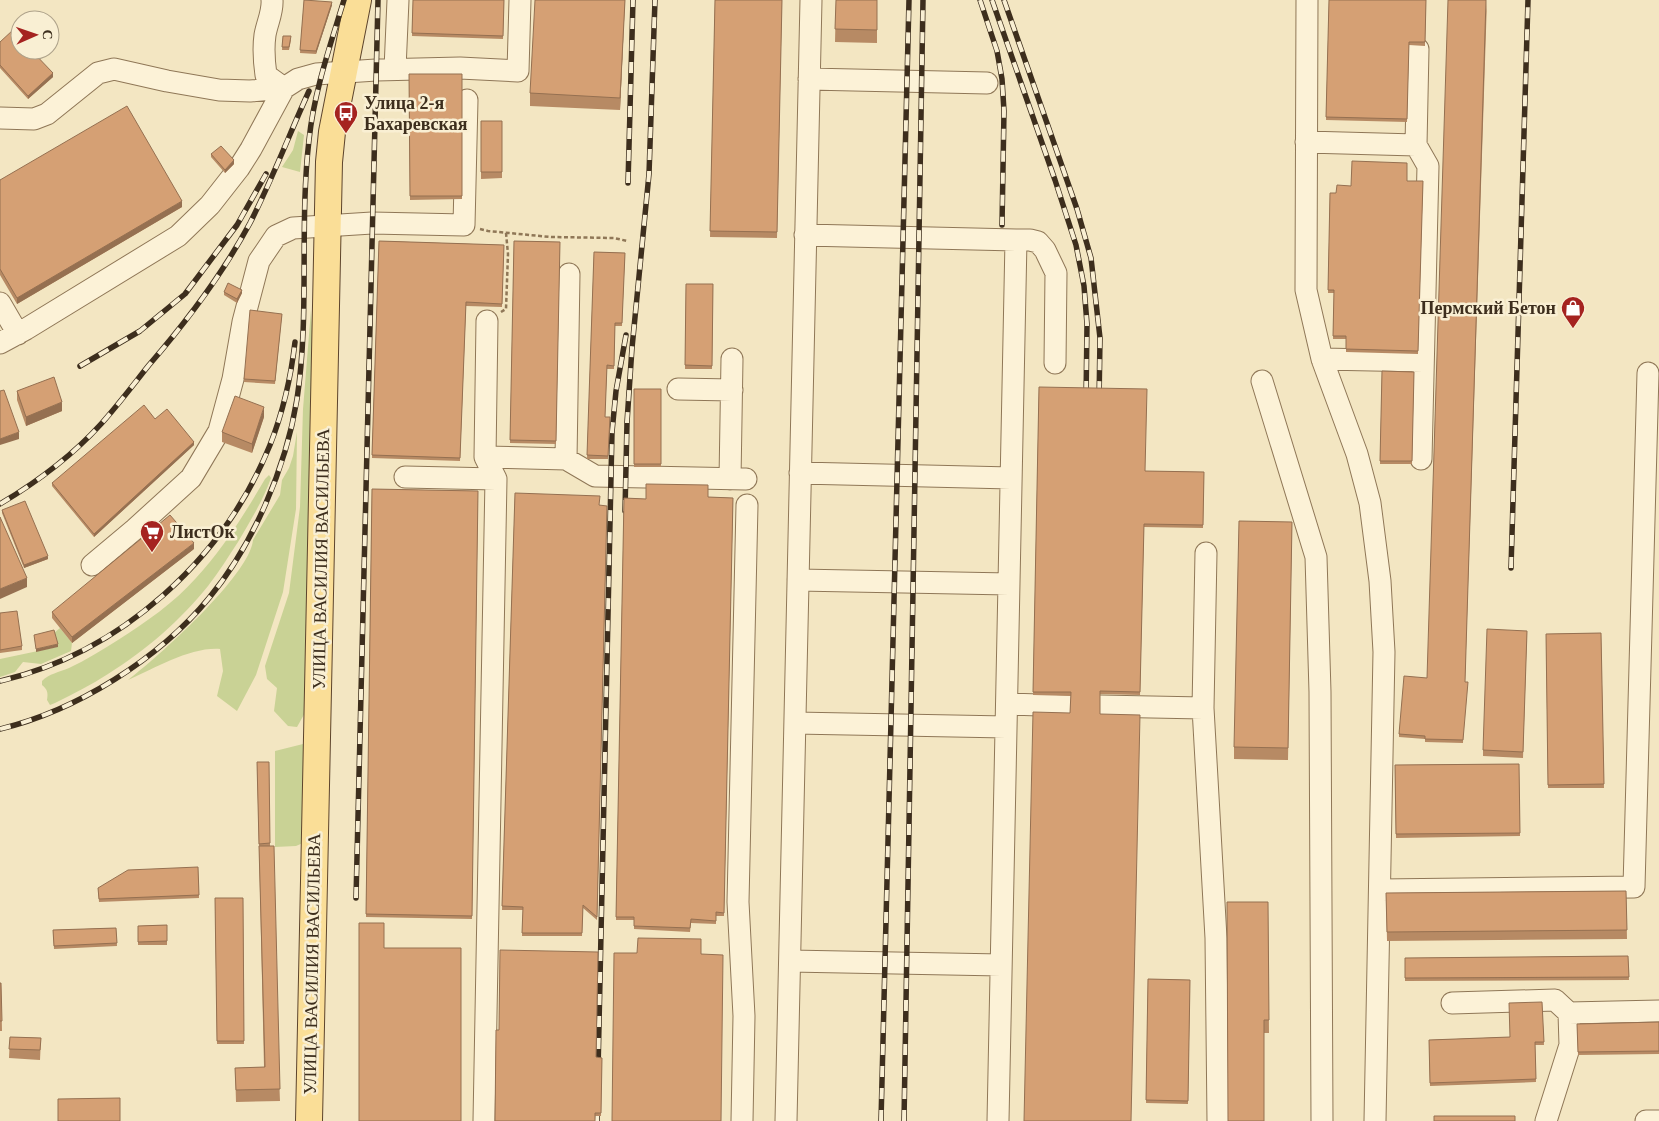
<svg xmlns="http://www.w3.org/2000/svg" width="1659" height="1121" font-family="'Times New Roman',serif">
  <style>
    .green { fill: #c9d295 }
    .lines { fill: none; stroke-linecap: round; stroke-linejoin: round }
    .minor-casing { stroke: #8f7757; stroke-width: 23 }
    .major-casing { stroke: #5d442c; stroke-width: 28 }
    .path { stroke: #8f7757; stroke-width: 2.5; stroke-dasharray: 4 2.5; stroke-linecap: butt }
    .minor { stroke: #fcf2d7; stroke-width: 21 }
    .major { stroke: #fade97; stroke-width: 26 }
    .rail-casing { stroke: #3d2e1d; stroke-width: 5.5 }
    .rail { stroke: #f9efd3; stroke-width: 4; stroke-dasharray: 11; stroke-linecap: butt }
    .wall { fill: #b78a64 }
    .shaded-wall { fill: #957051 }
    .building { fill: #d5a074; stroke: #957051 }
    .labels { text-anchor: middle; stroke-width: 5; stroke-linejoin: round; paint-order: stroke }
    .poi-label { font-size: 18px; font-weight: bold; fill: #3d2e1d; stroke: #f9efd3; text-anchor: start }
    .street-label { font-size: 18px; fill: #3d2e1d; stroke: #f9efd3 }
  </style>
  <rect width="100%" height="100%" fill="#f3e6c2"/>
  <path class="green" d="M298,131L304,135L300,172L282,167L293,150Z
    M311,310L313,351L306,711L297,727L288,726L274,711L277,688L267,679L265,666L289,593L300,507L303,409Z
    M297,432L296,509L283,592L256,675L237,711L217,696L223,671L220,649C190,647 156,668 128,680C157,658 250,575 253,540L280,495L282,480L289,468L293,456Z
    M269,475L271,478C263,501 250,521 238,542C228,557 219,572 208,586C181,620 145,651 108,674C91,685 73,694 55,703L50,705L47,700C48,693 48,690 42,685V681C49,674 59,672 69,668C86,660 102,650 118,640C146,622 174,603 196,578C223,549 245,513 265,479Z
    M60,628L72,643L71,651L41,664L23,662L15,672L0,677V659L57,647L54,633Z
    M303,744L307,753L303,843L296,846L275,847V751Z"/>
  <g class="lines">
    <g class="minor-casing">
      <path id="minor" d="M272,0C273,12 267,23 265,35C263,49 264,61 266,75L284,88
        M1307,0L1306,290L1322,359L1357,454L1370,503L1380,581L1384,652L1375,1121
        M395,69L398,0
        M809,79L987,83
        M0,118L34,119L47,114L98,73L114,69L167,81L219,90L250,91L284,88L298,79L316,74L376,70L460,68L518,71L520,0
        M1306,142L1416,145L1418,49
        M1416,145L1428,166L1421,459
        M805,235L1016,240L998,1121
        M1016,240H1030L1038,242L1045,250L1056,273L1055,363
        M0,303L18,334
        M0,343L26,329L178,236L210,205L239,168L251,149L284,88
        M1322,359L1423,361
        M1262,381L1316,557L1320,692L1322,1121
        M678,389L732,390
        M485,457L566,459L595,476L746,479
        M566,459L569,274
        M800,473L1011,478
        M405,477L496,479
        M730,479L732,359
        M1206,553L1203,708L1216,938L1218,1121
        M92,565L135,529L191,478L219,431L233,379L243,322L259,261L276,236L293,228L372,223L464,225L467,100
        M798,580L1009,584
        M1007,704L1071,706
        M1100,706L1203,708
        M795,723L1006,727
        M1381,890L1634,887L1648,373
        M790,961L1001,965
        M1452,1003L1555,1000L1569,1013L1659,1011
        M484,1121L496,479L485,457L487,321
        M742,1121L744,1016L738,902L747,505
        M786,1121L811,0
        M1546,1121L1570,1045L1569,1013
        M1646,1121H1659"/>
    </g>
    <g class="major-casing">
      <path id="major" d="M309,1121L329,162L332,132L358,0"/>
    </g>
    <path class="path" d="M480,229L488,231L551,237L614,238L627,241
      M501,312L506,309L508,254L506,233"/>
    <use href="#minor" class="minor"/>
    <use href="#major" class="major"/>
    <g class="rail-casing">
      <path id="rail" d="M980,0L997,51L1002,79L1004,111L1002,225
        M992,0L1055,180L1076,245L1084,286L1087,324L1086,401
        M1004,0L1077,209L1091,258L1100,338L1099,403
        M628,183L633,0
        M80,366L140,331L185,294L237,225L266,174
        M0,504C37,482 72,456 101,424C118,405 133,385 149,365C187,321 222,275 250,223C272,180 289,135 309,91
        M625,511L627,422L632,348L649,174L655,0
        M1511,568L1528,0
        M0,681C121,653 224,559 270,445C283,412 291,377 295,342
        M0,729C76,711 159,659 209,598C253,545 286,468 297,399C310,314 299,226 309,140C314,92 330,46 344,0
        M356,898L378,0
        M598,1071L612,432L616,391L626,335
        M597,1121L598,1101
        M881,1121L909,0
        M904,1121L923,0"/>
    </g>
    <use href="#rail" class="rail"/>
  </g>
  <path class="wall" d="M304,0L332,5L316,54L300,53Z
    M413,0H504L503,39L412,36Z
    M625,0L620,110L530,106V93Z
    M715,0H782L777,238L710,237Z
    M836,0H877V43L835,42Z
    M1329,0H1426L1425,46L1409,45L1407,122L1326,120Z
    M1487,0L1463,743L1425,742V739L1399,737V734L1427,678Z
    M283,36L291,40L289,50H282Z
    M0,42L53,77L28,99L0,68Z
    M409,74H462V199L410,200Z
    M481,121H502V178L481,179Z
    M211,154L234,164L225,173L211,157Z
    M0,180L182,207L17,304L0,275Z
    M1407,181H1423L1418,354L1346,352V339H1333L1334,293H1328L1330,193H1336L1351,186Z
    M379,241L504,245L502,307L466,306L460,461L372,458Z
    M514,241L560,242L556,444L510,443Z
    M594,252L625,253L622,326H615L614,369H607L605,417H610L608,459H587Z
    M686,284H713L712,369H685Z
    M224,292L242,293L237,303L224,295Z
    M282,314L275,384L244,382V379Z
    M1382,371L1414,372L1412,464H1380Z
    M1039,387L1145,471L1204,472L1203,528L1144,527L1140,695L1100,694L1070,713L1071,696L1033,695Z
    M634,389H661V467H634Z
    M17,391L62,411L26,426L17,400Z
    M264,417L252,453L222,442V432Z
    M155,419L194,445L94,537L52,486V483Z
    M372,489L478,491L472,919L366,917Z
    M515,493L599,505L607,509L597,920L583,908L582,936H522L523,910H502Z
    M708,497L733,498L724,916H716V924L691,923L690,932L634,929V920H616L624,498L646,499Z
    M2,510L48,559L24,568L2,513Z
    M1292,522L1288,760L1234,759V747Z
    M194,549L72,643L52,618V612Z
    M0,613L22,646V650L0,653Z
    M1527,631L1523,758L1483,756V750Z
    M1601,633L1604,788H1548L1546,634Z
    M257,762H269L270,846L280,1101L236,1102L235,1068L264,1067Z
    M1519,764L1520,836L1396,838L1395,765Z
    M198,867L199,898L99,902L98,888Z
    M1626,891L1627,939L1387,941L1386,893Z
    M215,898H243L244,1044H217Z
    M1268,902L1269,1033H1264L1228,1121Z
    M167,925V945H138V926Z
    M116,928L117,946L54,949L53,930Z
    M1628,956L1629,980L1405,981V958Z
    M1148,979L1190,980L1188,1104L1146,1103Z
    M0,983H1L2,1031H0Z
    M1542,1002L1544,1045H1535L1536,1082L1430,1086L1429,1040L1510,1037Z
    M1659,1022V1054L1578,1055L1577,1024Z
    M10,1037L41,1038L40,1060L9,1058Z
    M596,1057L602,1058L601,1116H595Z"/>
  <path class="shaded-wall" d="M625,0L620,110V98Z
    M332,2V5L316,54V51Z
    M53,73V77L28,99V96Z
    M234,160V164L225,173V170Z
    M182,201V207L17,304V298Z
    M242,290V293L237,303V299Z
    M62,402V411L26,426V417Z
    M264,407V417L252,453V444Z
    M19,432V439L0,445V439Z
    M194,442V445L94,537V534Z
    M194,543V549L72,643V637Z
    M48,556V559L24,568V565Z
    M27,578V587L0,599V589Z
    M58,644V647L36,652V649Z"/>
  <path class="building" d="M304,0L332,2L316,51L300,50Z
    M413,0H504L503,36L412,33Z
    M535,0H625L620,98L530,93Z
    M715,0H782L777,232L710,231Z
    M836,0H877V30L835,29Z
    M1329,0H1426L1425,42H1409L1407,119L1326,117Z
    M1448,0H1486L1465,682H1468L1463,740L1425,739V736L1399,734L1404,676L1427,678Z
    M13,30L20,37V50H31L53,73L28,96L0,65V42Z
    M283,36H291L289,47H282Z
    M409,74H462V196H410Z
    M127,106L182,201L17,298L0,269V180Z
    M481,121H502V172H481Z
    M221,146L234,160L225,170L211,154Z
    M1352,161L1407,163V181H1423L1418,351L1346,349V336H1333L1334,290H1328L1330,193H1336L1337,185L1351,186Z
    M379,241L504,245L502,304L466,302L460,458L372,455Z
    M514,241L560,242L556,441L510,440Z
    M594,252L625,253L622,323H615L614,366L607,365L605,417H610L608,456L587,455Z
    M228,283L242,290L237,299L224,292Z
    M686,284H713L712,366L685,365Z
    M250,310L282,314L275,381L244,379Z
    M1382,371L1414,372L1412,461H1380Z
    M54,377L62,402L26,417L17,391Z
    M1039,387L1147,389L1145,471L1204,472L1203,525L1144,524L1140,692L1100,691V714L1140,715L1131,1121H1024L1033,712L1070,713L1071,692H1033Z
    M634,389H661V464H634Z
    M4,390L19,432L0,439V391Z
    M235,396L264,407L252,444L222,432Z
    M144,405L155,419L167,409L194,442L94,534L52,483Z
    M646,484L708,485V497L733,498L724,913L716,912V921L691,919L690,928L634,926V917H616L624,498L646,499Z
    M372,489L478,491L472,916L366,914Z
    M515,493L600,496L599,505L607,506L597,917L583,905L582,933H522L523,907L502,906Z
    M25,501L48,556L24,565L2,510Z
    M170,515L194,543L72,637L52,612Z
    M0,517L27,578L0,589Z
    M1239,521L1292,522L1288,748L1234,747Z
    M17,611L22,646L0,650V613Z
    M1487,629L1527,631L1523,752L1483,750Z
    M54,630L58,644L36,649L34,635Z
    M1601,633L1604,784L1548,785L1546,634Z
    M257,762H269L270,843L259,844Z
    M1519,764L1520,833L1396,834L1395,765Z
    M259,846H274L280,1089L236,1090L235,1068L265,1067Z
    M198,867L199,895L99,899L98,888L128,870Z
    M1626,891L1627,930L1387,932L1386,893Z
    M215,898H243L244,1041H217Z
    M1227,902H1268L1269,1020H1264V1121H1228Z
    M359,923H384V948H461V1121H359Z
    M167,925V941L138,942V926Z
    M116,928L117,943L54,946L53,930Z
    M638,938L701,939V954L723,955L721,1121H612L614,953H637Z
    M500,950L598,952L596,1057L602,1058L601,1113H595V1121H495L496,1030H499Z
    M1628,956L1629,977L1405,978V958Z
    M1148,979L1190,980L1188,1101L1146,1100Z
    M0,983H1L2,1021H0Z
    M1542,1002L1544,1042H1535L1536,1079L1430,1083L1429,1040L1510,1037L1509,1003Z
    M1659,1022V1051L1578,1052L1577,1024Z
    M10,1037L41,1038L40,1050L9,1049Z
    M120,1098V1121H58V1099Z
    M1434,1116H1515V1121H1434Z"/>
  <defs>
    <g id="bus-pin" transform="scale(1.25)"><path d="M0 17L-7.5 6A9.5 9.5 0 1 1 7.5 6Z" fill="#a52320" stroke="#f9efd3"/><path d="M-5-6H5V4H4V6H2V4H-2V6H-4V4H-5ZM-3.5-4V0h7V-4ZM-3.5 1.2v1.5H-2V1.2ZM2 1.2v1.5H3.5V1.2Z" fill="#fff"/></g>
    <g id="shop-pin" transform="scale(1.25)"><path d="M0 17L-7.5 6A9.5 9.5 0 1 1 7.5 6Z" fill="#a52320" stroke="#f9efd3"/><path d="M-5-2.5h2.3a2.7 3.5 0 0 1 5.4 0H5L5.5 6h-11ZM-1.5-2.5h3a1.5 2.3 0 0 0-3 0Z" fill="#fff"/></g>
    <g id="supermarket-pin" transform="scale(1.25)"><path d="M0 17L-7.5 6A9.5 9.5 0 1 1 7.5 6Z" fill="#a52320" stroke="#f9efd3"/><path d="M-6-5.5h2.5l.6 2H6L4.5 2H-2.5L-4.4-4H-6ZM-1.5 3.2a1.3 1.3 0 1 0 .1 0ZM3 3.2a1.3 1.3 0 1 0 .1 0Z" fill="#fff"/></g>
  </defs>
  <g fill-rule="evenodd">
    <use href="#bus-pin" x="346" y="113"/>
    <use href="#shop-pin" x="1573" y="308"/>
    <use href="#supermarket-pin" x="152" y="532"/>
  </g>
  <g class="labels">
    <g class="poi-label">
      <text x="364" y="109">Улица 2-я<tspan x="364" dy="21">Бахаревская</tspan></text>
      <text x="1556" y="314" text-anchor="end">Пермский Бетон</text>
      <text x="170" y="538">ЛистОк</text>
    </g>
    <g class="street-label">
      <text transform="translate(321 559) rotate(-89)" y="6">УЛИЦА ВАСИЛИЯ ВАСИЛЬЕВА</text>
      <text transform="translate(312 964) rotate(-89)" y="6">УЛИЦА ВАСИЛИЯ ВАСИЛЬЕВА</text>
    </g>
  </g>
  <g transform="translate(35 35) rotate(88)"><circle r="24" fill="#f9efd3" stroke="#aea28a"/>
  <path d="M0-4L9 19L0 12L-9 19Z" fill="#a52320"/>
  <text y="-8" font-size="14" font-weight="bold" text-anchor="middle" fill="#3d2e1d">С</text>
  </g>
</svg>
